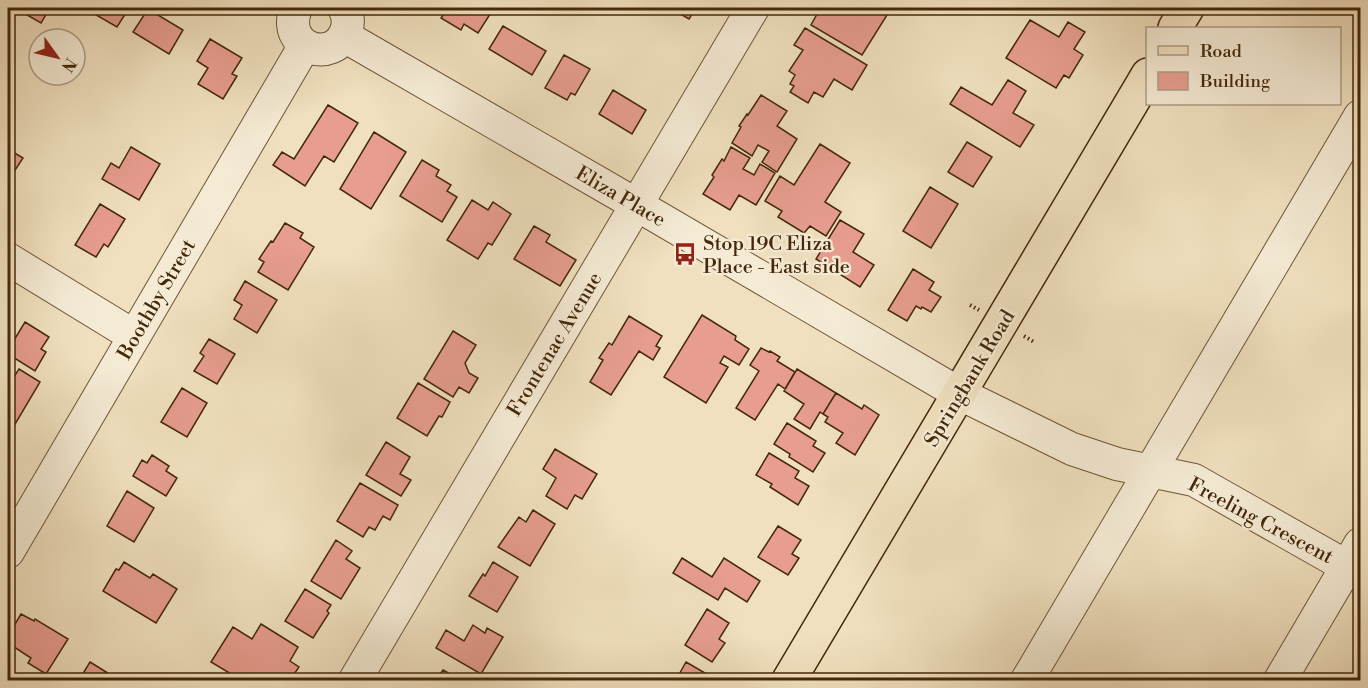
<svg xmlns="http://www.w3.org/2000/svg" width="1368" height="688" font-family="'Libre Bodoni',serif">
  <style>
    .building { fill: #e79d90; stroke: #44280a; stroke-width: 1.5 }
    .lines { fill: none; stroke-linecap: round; stroke-linejoin: round }
    .minor-casing { stroke: #6f5637; stroke-width: 34 }
    .major-casing { stroke: #44280a; stroke-width: 36 }
    .path { stroke: #44280a; stroke-width: 4; stroke-dasharray: 1.5 3; stroke-linecap: butt }
    .minor { stroke: #f5ebd5; stroke-width: 32 }
    .major { stroke: #f0e0bf; stroke-width: 33 }
    .labels { text-anchor: middle; stroke-width: 4.5; stroke-linejoin: round; paint-order: stroke }
    .street-label { font-size: 20px; fill: #44280a; stroke: #f5ebd5 }
    .poi-label { font-size: 20px; fill: #44280a; stroke: #f5ebd5; text-anchor: start }
  </style>
  <rect width="100%" height="100%" fill="#f0e0bf"/>
  <filter id="stains"><feTurbulence type="fractalNoise" baseFrequency=".00333" numOctaves="4"/><feColorMatrix values="0 0 0 0 .2 0 0 0 0 .09 0 0 0 0 .02 0 0 0 .5 -.17"/></filter>
  <radialGradient id="worn" r=".72"><stop offset=".6" stop-color="#630" stop-opacity="0"/><stop offset="1" stop-color="#630" stop-opacity=".3"/></radialGradient>
  <path class="building" d="M15,8H50L41,23Z
    M84,8H129L117,27Z
    M443,8H494L478,33L464,24L461,30L441,18L444,14L440,12Z
    M670,8H696L689,19Z
    M810,8H875L887,15L862,55L811,25L817,14L809,9Z
    M148,9L183,30L169,54L133,32Z
    M1030,20L1059,37L1068,22L1085,32L1074,49L1083,55L1069,78L1064,75L1056,88L1006,58Z
    M503,26L546,51L532,75L489,49Z
    M805,28L867,65L852,90L834,79L823,97L814,92L808,103L790,92L794,86L790,84L795,75L789,71L803,50L794,45Z
    M210,39L242,58L232,74L237,76L223,99L198,84L208,68L197,61Z
    M564,55L590,69L575,95L571,93L567,100L545,88Z
    M1008,80L1026,91L1013,113L1034,125L1020,147L950,104L961,87L992,105Z
    M613,90L646,110L632,134L599,114Z
    M761,95L787,111L777,126L797,139L777,172L762,162L769,151L758,145L752,156L732,143L741,127L739,126L747,114L748,115Z
    M328,105L358,123L334,162L324,156L305,186L273,165L282,152L294,159Z
    M374,132L406,152L371,209L340,189Z
    M967,142L992,157L973,187L948,172Z
    M820,144L850,163L825,202L841,212L826,236L810,226L804,233L778,217L782,211L765,201L780,176L794,185Z
    M131,147L160,164L139,200L102,179L111,163L119,168Z
    M731,147L750,158L743,169L754,175L760,164L775,173L756,205L739,195L730,210L703,194L714,177L712,175L722,159L724,161Z
    M8,149L23,158L8,181Z
    M422,160L439,170L436,176L451,185L447,191L457,197L442,222L400,196Z
    M930,187L958,204L931,248L903,231Z
    M472,200L488,210L493,202L511,214L492,245L488,243L478,259L447,240Z
    M100,204L125,219L108,247L104,244L96,257L75,245Z
    M840,220L864,234L853,252L874,265L860,287L816,259Z
    M285,223L303,233L300,238L314,247L288,290L258,272L264,262L259,259L271,241L273,242Z
    M534,226L550,235L546,242L576,260L560,286L514,259Z
    M913,269L934,282L929,290L941,297L931,312L922,307L921,309L916,306L907,321L888,310Z
    M245,281L277,300L257,333L234,319L242,305L234,300Z
    M702,315L736,336L735,340L749,349L739,365L724,356L720,363L728,367L706,403L664,377Z
    M629,316L662,336L656,346L660,348L653,360L639,351L611,395L590,382L603,360L599,358L609,343L612,345Z
    M25,322L49,337L41,349L46,352L35,371L8,354V350Z
    M453,331L476,345L465,363L469,373L478,378L469,393L459,387L453,397L424,379Z
    M209,339L235,354L217,384L194,371L204,356L200,353Z
    M761,348L769,352L770,351L780,357L777,361L795,372L785,389L778,384L755,420L736,408L759,371L750,365Z
    M19,369L40,382L11,431L8,429V386Z
    M797,369L836,393L823,414L820,412L810,429L794,419L804,404L784,391Z
    M418,383L450,402L442,417L439,416L427,436L397,418Z
    M182,388L207,403L187,437L161,422Z
    M836,393L862,409L864,405L879,415L855,455L836,443L843,433L825,422L828,417L823,414Z
    M787,423L816,441L813,446L825,453L813,472L789,457L790,454L774,444Z
    M386,442L410,457L400,474L411,480L401,496L366,475Z
    M555,449L597,474L582,499L575,495L567,509L546,496L556,478L543,469Z
    M769,453L799,471L795,478L809,486L798,505L770,487L772,484L756,475Z
    M152,455L169,466L166,471L177,478L166,496L133,476L142,460L147,463Z
    M360,483L398,505L390,520L383,516L375,530L369,527L363,537L337,521Z
    M127,491L154,508L134,542L107,526Z
    M533,510L555,524L530,566L498,547L519,517L526,522Z
    M778,526L801,540L792,554L799,558L788,575L758,557Z
    M336,540L352,551L346,559L360,568L341,599L311,581Z
    M682,558L712,577L724,558L760,581L747,602L725,588L718,600L673,573Z
    M124,562L150,578L153,574L177,589L156,623L103,591L116,569L119,570Z
    M493,562L518,577L497,612L469,596L483,574L485,576Z
    M305,589L331,605L327,611L329,613L313,638L285,621Z
    M707,609L729,623L719,639L725,643L712,662L685,645Z
    M21,614L34,621L35,619L68,639L46,674L28,663L31,658L8,643V636Z
    M261,624L298,647L290,661L299,667L290,680H241L211,662L233,627L252,639Z
    M473,625L485,633L487,628L503,637L481,674L436,648L446,630L464,641Z
    M90,662L119,680H79Z
    M686,662L717,680H676Z
    M443,670L461,680H436Z"/>
  <g class="lines">
    <g class="minor-casing">
      <path id="minor" d="M296,8C280,49 334,65 346,31C349,23 348,15 344,8
        M344,36L637,205L960,394L1072,449L1117,464L1194,480L1360,574
        M8,259L134,336
        M8,552L305,45
        M355,680L753,8
        M1027,680L1360,116
        M1280,680L1360,544"/>
    </g>
    <g class="major-casing">
      <path id="major" d="M1175,28L1187,8
        M789,680L1148,75"/>
    </g>
    <path class="path" d="M970,305L979,310
      M1024,336L1034,342"/>
    <use href="#minor" class="minor"/>
    <use href="#major" class="major"/>
  </g>
  <defs>
    <g id="bus-bare" transform="scale(1.8)"><path d="M-5-6H5V4H4V6H2V4H-2V6H-4V4H-5ZM-3.5-4V0h7V-4ZM-3.5 1.2v1.5H-2V1.2ZM2 1.2v1.5H3.5V1.2Z" fill="#8f2418" stroke="#f5ebd5" stroke-width="2.5" paint-order="stroke"/></g>
  </defs>
  <g fill-rule="evenodd">
    <use href="#bus-bare" x="685" y="254"/>
  </g>
  <g class="labels">
    <g class="street-label">
      <text transform="translate(621 196) rotate(30)" y="7">Eliza Place</text>
      <text transform="translate(156 299) rotate(-60)" y="7">Boothby Street</text>
      <text transform="translate(554 344) rotate(-59)" y="7">Frontenac Avenue</text>
      <text transform="translate(969 378) rotate(-59)" y="7">Springbank Road</text>
      <text transform="translate(1261 520) rotate(28)" y="7">Freeling Crescent</text>
    </g>
    <g class="poi-label">
      <text x="703" y="250">Stop 19C Eliza<tspan x="703" dy="23">Place - East side</tspan></text>
    </g>
  </g>
  <rect width="1368" height="688" fill="none" stroke="#f0e0bf" stroke-width="30"/>
  <rect x="9" y="9" width="1350" height="670" fill="none" stroke="#44280a" stroke-width="3"/>
  <rect x="15" y="15" width="1338" height="658" fill="none" stroke="#44280a" stroke-width="1.5"/>
  <rect x="1146" y="27" width="195" height="78" fill="#f5ebd5" stroke="#ae9d84" stroke-width="1.5"/>
  <rect x="1158" y="46" width="30" height="9" fill="#f0e0bf" stroke="#ae9d84" stroke-width="1.5"/>
  <text x="1200" y="57" font-size="18" fill="#44280a">Road</text>
  <rect x="1158" y="72" width="30" height="18" fill="#e79d90" stroke="#ae9d84" stroke-width="1.5"/>
  <text x="1200" y="87" font-size="18" fill="#44280a">Building</text>
  <g transform="translate(57 57) rotate(124)"><circle r="28" fill="#f5ebd5" stroke="#ae9d84" stroke-width="1.5"/>
  <path d="M0-4.5L10 22L0 15L-10 22Z" fill="#8f2418"/>
  <text y="-9" font-size="16" font-weight="bold" text-anchor="middle" fill="#44280a">N</text>
  </g>
  <rect width="100%" height="100%" filter="url(#stains)"/>
  <rect width="100%" height="100%" fill="url(#worn)"/>
</svg>
